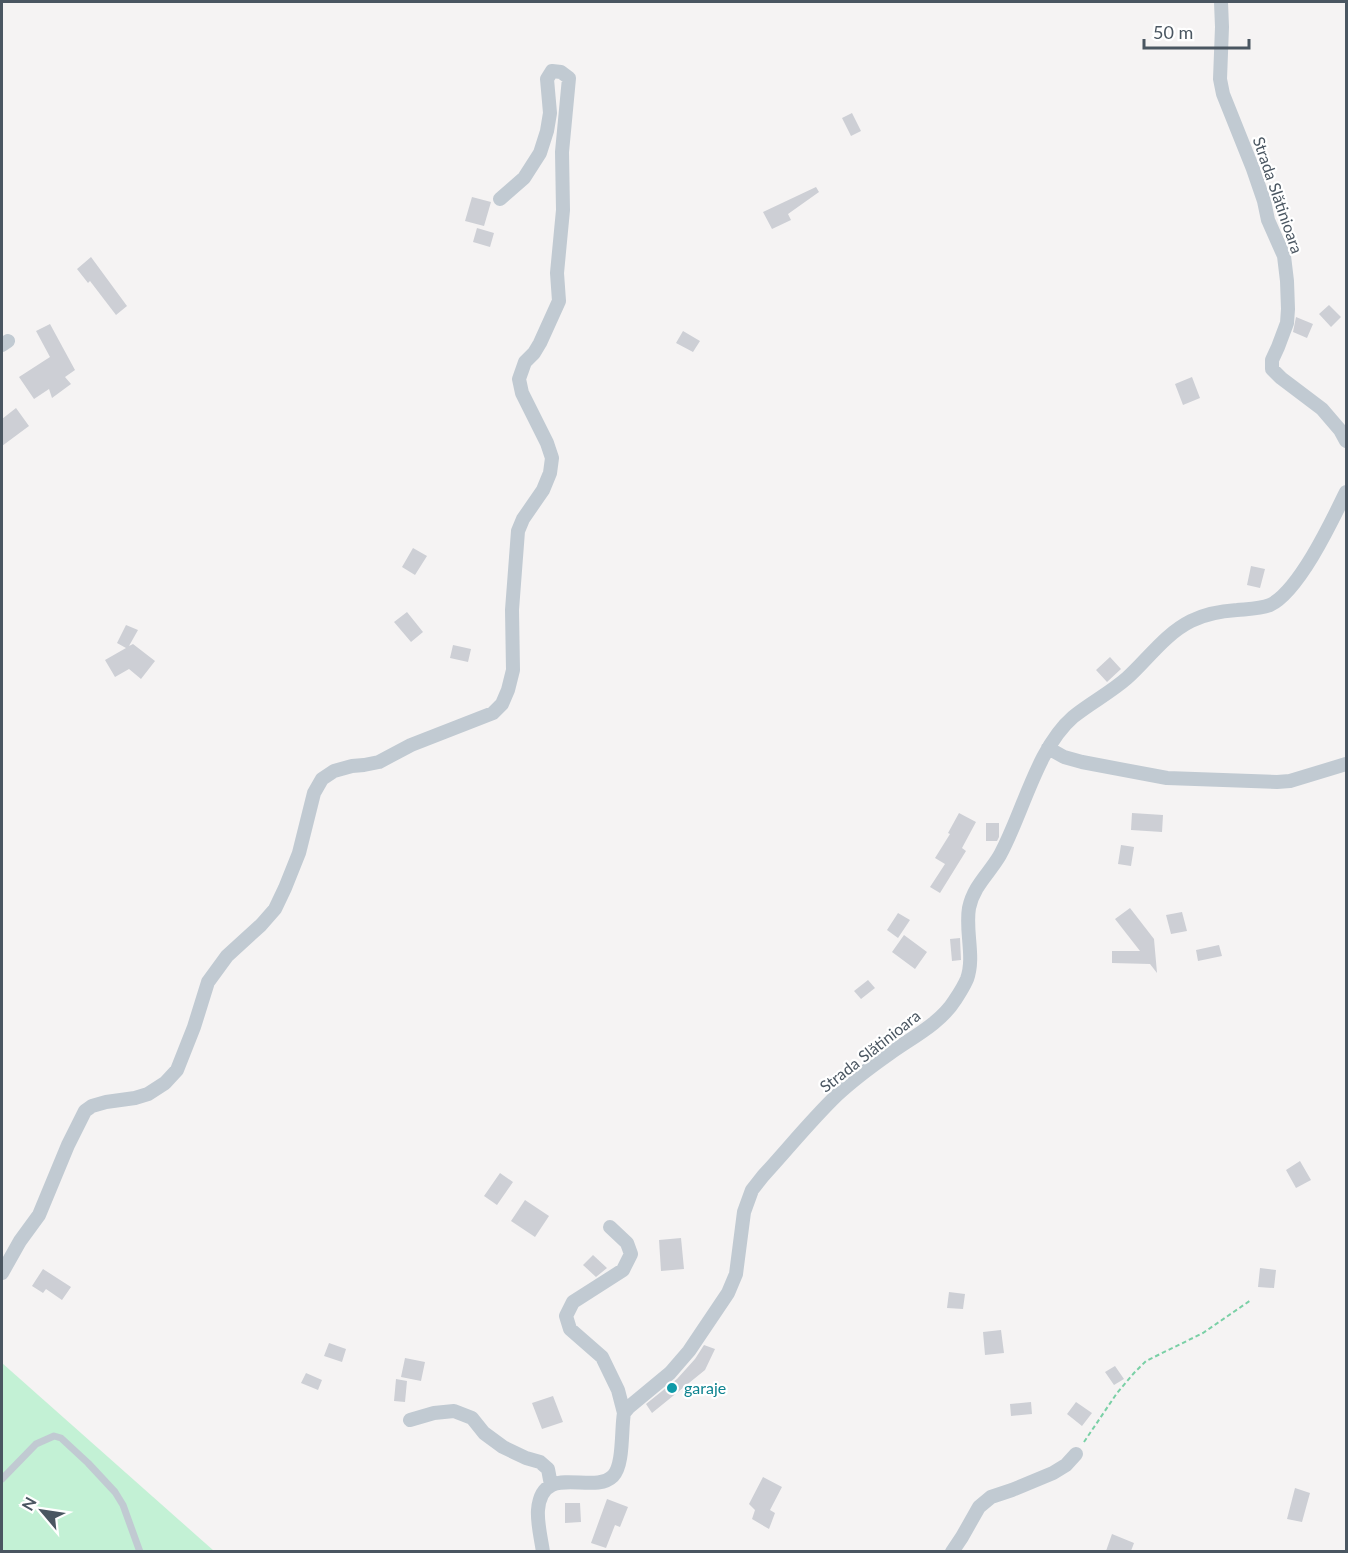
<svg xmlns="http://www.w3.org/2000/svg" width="1348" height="1553" font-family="Lato,sans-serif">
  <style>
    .green { fill: #c3f1d5 }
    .building { fill: #cdcfd5 }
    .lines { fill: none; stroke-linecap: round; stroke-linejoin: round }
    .path { stroke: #7ad0a6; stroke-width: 2; stroke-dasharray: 4.5 3; stroke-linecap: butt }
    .service { stroke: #c1cad2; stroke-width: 7 }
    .minor { stroke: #c1cad2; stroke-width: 14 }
    .culture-dot { fill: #0f9aa8; stroke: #fff; stroke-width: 2 }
    .labels { text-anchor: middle; stroke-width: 4.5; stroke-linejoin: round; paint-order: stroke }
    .street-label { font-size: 16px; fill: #4a5661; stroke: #fff }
    .culture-label { font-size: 16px; fill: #0d838f; stroke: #fff; text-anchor: start }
  </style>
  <rect width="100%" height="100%" fill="#f5f3f3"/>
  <path class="green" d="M2,1363L214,1551H2Z"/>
  <path class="building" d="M852,113L861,131L851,136L842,118Z
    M816,187L819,192L788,214L791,220L772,229L763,212Z
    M472,197L491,202L484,226L465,221Z
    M477,228L494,233L490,247L473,242Z
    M91,257L127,306L116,315L90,281L88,283L77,269Z
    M1329,305L1341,317L1331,327L1319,314Z
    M1296,317L1313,324L1307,338L1293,332Z
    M50,324L75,370L65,377L71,384L52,398L49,389L34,399L19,377L50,357L36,331Z
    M683,331L700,341L693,352L676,343Z
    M1192,377L1200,398L1183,405L1175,384Z
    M16,408L29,426L2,446V419Z
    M413,548L427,556L415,575L402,567Z
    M1251,566L1265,569L1260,588L1247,585Z
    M407,612L423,632L411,642L394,622Z
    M126,625L138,630L129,646L133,644L155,661L141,679L129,669L115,677L105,660L126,648L117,643Z
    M453,645L471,649L468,662L450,658Z
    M1110,657L1121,669L1107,682L1096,670Z
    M959,813L976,822L962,848L966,851L940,893L930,887L945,864L935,858L950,834L948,833Z
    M1132,813L1163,815L1162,832L1131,830Z
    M986,823H999V837L997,841H986Z
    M1121,845L1134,847L1131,866L1118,864Z
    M1130,908L1154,939L1157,973L1150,964L1112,963V951H1140L1115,919Z
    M1182,912L1187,931L1171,934L1166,915Z
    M898,913L910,920L898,938L887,930Z
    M904,935L927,952L915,969L892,952Z
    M960,938L961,960L952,961L950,939Z
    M1219,945L1222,956L1198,961L1196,950Z
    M868,980L875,988L861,999L854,991Z
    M1300,1161L1311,1180L1296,1188L1286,1170Z
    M500,1173L513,1182L497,1205L484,1196Z
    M525,1200L549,1216L535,1237L511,1221Z
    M681,1238L684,1269L661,1271L659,1240Z
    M593,1255L607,1268L596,1277L583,1265Z
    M1260,1268L1276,1270L1274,1288L1258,1287Z
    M43,1269L71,1287L62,1300L46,1289L43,1293L32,1286Z
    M949,1292L965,1294L963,1309L947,1308Z
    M1001,1330L1004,1353L985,1355L983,1332Z
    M329,1343L346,1349L342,1362L324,1356Z
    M704,1345L715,1349L705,1370L652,1413L646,1404L677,1379L695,1359Z
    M405,1358L425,1362L421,1381L401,1377Z
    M1115,1366L1124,1379L1114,1385L1105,1372Z
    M306,1373L322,1380L318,1390L301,1383Z
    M396,1379L407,1381L405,1402L394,1401Z
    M553,1396L563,1422L542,1429L532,1403Z
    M1031,1402L1032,1414L1011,1416L1010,1404Z
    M1076,1402L1092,1413L1082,1426L1067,1414Z
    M763,1477L782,1487L770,1510L775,1513L769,1529L752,1519L755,1510L749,1504Z
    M1295,1488L1310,1493L1302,1522L1287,1519Z
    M607,1499L628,1507L620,1527L615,1525L606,1548L591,1543Z
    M565,1503H580L581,1522L565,1523Z
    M1112,1534L1134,1543L1131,1551H1106Z"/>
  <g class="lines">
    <path class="path" d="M1084,1442L1117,1393L1134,1373L1146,1361L1203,1333L1251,1300"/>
    <path class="service" d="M2,1479L36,1444L54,1436L61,1438L88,1463L115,1492L123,1505L140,1552"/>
    <path class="minor" d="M1221,2L1222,27L1220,79L1223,94L1253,169L1264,201L1268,220L1284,256L1287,281L1288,309L1287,323L1278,347L1272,360V369L1281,378L1322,409L1340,430L1346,441
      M2,345L8,341
      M1048,748L1064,757L1082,762L1167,778L1277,782L1290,781L1346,764
      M610,1227L627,1243L631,1254L623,1270L573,1302L566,1316L570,1329L602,1357L618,1390L624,1413
      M2,1273L20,1241L39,1215L68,1145L85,1111L92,1106L106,1102L135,1098L148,1094L165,1083L177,1070L194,1027L208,982L227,956L261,925L275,909L285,888L299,853L314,793L322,779L334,771L352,766L364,765L379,762L411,745L493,713L502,704L508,690L513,670L512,610L518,531L523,519L543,490L550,473L552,458L547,443L522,393L519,379L525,362L534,353L540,343L559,301L557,273L563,210L562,152L569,78L561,72L552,71L547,79L550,113L547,131L540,153L524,178L500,199
      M410,1420L434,1413L454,1411L472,1418L484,1433L503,1447L526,1458L540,1462L548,1469L551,1485
      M543,1552C541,1538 537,1523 538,1510C542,1461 593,1496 613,1476C624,1465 621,1429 624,1413L629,1407L670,1373L689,1351L728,1293L736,1274L744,1212L752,1190L763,1176C787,1150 811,1120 837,1095C852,1081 872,1066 889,1054C911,1038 940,1024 955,1000C959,994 964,986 967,979C975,957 965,931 969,908C974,885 989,874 1000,855C1023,813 1037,748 1073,717C1090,703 1110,693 1127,678C1148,659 1165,634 1191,621C1205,614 1221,611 1237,610C1247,609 1260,609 1270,605C1299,591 1332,521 1346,492
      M952,1552L962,1537L979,1507L991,1497L1012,1490L1053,1473L1066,1465L1076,1454"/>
  </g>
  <circle class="culture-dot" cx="672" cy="1388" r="6"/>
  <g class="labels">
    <g class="street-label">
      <text transform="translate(1278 195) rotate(71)" y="6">Strada Slătinioara</text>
      <text transform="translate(870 1051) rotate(-38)" y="6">Strada Slătinioara</text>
    </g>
    <g class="culture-label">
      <text x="684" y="1394">garaje</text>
    </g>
  </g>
  <rect width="1348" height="1553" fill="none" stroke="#4a5661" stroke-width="6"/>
  <g transform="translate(42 1511) rotate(299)" stroke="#ffffff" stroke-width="4.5" paint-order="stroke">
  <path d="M0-4.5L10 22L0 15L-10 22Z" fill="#4a5661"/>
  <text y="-9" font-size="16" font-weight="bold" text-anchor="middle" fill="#4a5661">N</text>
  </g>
  <path d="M1144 39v9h105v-9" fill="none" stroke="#4a5661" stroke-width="3"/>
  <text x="1153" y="39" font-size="18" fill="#4a5661" stroke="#ffffff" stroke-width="4.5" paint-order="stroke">50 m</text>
</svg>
